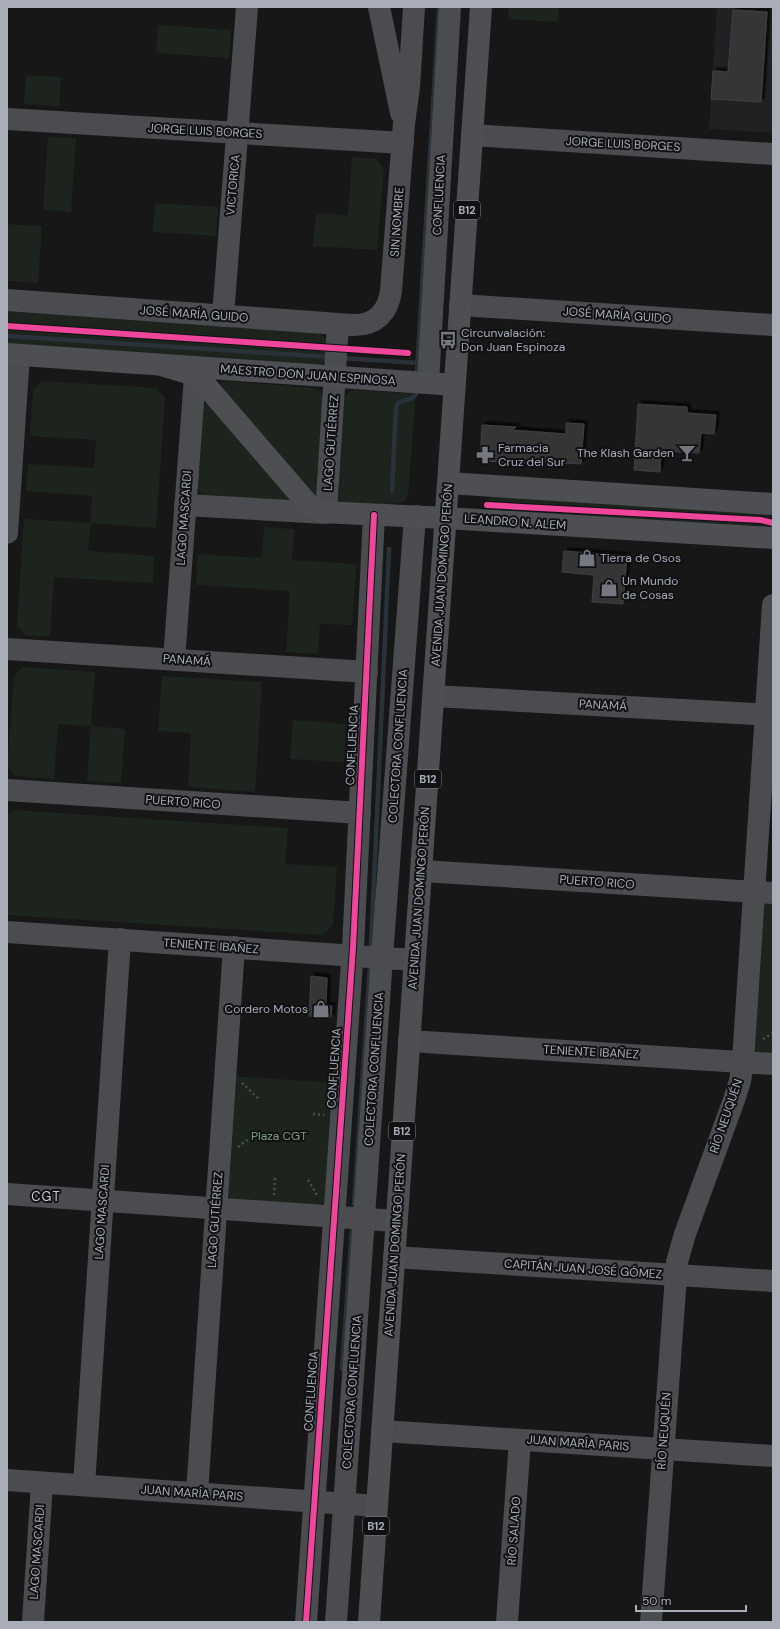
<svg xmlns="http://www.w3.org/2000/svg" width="780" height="1629" font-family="'DM Sans',sans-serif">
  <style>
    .built { fill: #212123 }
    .green { fill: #1d241e }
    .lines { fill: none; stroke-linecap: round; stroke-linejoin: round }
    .stream { stroke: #2a3239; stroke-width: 4.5 }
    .building { fill: #353536; stroke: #3f4043; filter: url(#shadow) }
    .path { stroke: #4d4e52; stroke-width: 2.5; stroke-dasharray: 2 3; stroke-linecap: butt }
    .minor { stroke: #4b4c50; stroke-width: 22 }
    .major { stroke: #4d4f52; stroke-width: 22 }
    .cycleway-casing { stroke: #111113; stroke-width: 8 }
    .cycleway { stroke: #ed469a; stroke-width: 6 }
    .labels { text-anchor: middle; stroke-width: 4; stroke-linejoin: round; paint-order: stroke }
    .shield { fill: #111113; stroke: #7b7e86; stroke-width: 1 }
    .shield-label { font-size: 11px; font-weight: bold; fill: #a8adb8 }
    .street-label { font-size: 12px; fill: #a8adb8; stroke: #111113 }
    .poi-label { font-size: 12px; fill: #a8adb8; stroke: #111113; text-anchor: start }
    .park-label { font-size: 12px; fill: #7fa381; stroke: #111113 }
    .neighbourhood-label { font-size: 13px; letter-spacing: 1px; fill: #c9ccd4; stroke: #111113 }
  </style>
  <defs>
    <filter id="shadow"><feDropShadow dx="3.5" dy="-3.5" stdDeviation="0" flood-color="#0009"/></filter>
  </defs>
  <rect width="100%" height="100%" fill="#171717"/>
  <path class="built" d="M717,7H773V133L709,129Z"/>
  <path class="green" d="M509,7H559L558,22L508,19Z
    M158,25L231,30L229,58L156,53Z
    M26,75L61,77L59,106L24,104Z
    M48,137L76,138L71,212L43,210Z
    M352,157L376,159L384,168L377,250L313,246L316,213L348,215Z
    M155,203L218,207L216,236L153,232Z
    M7,224L42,226L38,283L7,281Z
    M7,309L320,333L327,340L326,358L321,365L7,347Z
    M43,381L156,388L165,398L156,528L91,523L88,551L154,556L153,583L54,577L50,637L25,635L17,626L24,519L90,523L92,496L26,491L28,464L94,468L96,440L30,436L33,389Z
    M226,381L314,388L320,391L323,397L316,497L219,385L222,382Z
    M356,390L416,394L408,495L404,502L357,507L338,503L344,402C345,395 349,391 356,390Z
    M207,403L292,496L291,502L203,496L196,487L204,405Z
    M491,496L768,514C773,517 772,520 770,525L765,526L491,511L488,507L487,502Z
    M264,527L294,529L292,560L356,564L352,625L320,624L318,654L286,652L290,591L196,585L198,554L262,558Z
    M23,667L95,672L91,726L125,729L121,783L87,781L91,726L58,724L54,779L15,776L7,766L14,676Z
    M162,676L262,682L255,792L188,787L191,733L158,731Z
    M293,720L346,724L344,762L290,759Z
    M13,810L288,828L285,864L337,867L333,925L323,935L7,915V815Z
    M754,892L773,894V1056L743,1054Z
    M231,1076L335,1083L325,1201L320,1205H314L231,1199L228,1197Z"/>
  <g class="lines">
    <path class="stream" d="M7,336L330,357
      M342,358L418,363
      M417,371L439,7
      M392,491L396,408L398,403L412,398L416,394
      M371,947L389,549
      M354,1204L370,966
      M342,1369L352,1228"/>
  </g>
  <path class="building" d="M733,10L767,12L761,102L711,99L713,71L728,72Z
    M638,404L687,407V413L716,415L714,434L701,433L699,453L661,451L660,472L634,470Z
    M566,423L584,424L581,464L528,461V464L484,461L480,457L482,425L516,427L511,430L566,434Z
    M564,551L627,556L623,604L592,602L594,575L562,572Z
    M311,976L327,978L326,1006H332L331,1018L309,1016Z"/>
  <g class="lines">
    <path class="path" d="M763,1039L773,1033
      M242,1083L260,1100
      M313,1114L324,1115
      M238,1147L257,1133
      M308,1180L317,1195
      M274,1195L275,1177"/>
    <path class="minor" d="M379,7L401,113
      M7,119L403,143
      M472,135L773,154
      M7,300L352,325C375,326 388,313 391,291L404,124L409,87L414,7
      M460,305L773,325
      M223,316L247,7
      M428,382L450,7
      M185,505L326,513L338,324
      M7,533L19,355
      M7,649L367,672
      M174,660L195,376
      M434,696L773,715
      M7,790L360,813
      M422,871L773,893
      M7,932L414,960
      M409,1041L773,1064
      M7,1194L396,1221
      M394,1257L773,1281
      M382,1431L773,1456
      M7,1480L377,1506
      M84,1485L120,939
      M197,1493L234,947
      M33,1622L42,1483
      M306,1622L353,948L374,515
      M336,1622L382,957L415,516
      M507,1622L520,1440
      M651,1622L677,1262L685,1234L734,1100L740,1081L743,1061L773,605"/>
    <path class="major" d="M7,354L455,385
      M161,365L188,373L202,381L308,504L315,509L322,512L446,518L773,538
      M448,483L773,504
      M369,1622L481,7"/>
    <g class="cycleway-casing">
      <path id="cycleway" d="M7,326L408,353
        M487,505L761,520L773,523
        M306,1622L353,948L374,515"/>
    </g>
    <use href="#cycleway" class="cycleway"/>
  </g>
  <defs>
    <g id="bus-bare" transform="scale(1.38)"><path d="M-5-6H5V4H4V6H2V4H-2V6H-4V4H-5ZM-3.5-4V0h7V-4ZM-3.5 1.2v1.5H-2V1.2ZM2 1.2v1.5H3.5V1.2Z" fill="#757880" stroke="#111113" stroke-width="2.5" paint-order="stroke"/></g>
    <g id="bar-bare" transform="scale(1.38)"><path d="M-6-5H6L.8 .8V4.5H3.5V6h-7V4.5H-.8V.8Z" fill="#757880" stroke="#111113" stroke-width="2.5" paint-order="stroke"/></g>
    <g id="pharmacy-bare" transform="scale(1.38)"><path d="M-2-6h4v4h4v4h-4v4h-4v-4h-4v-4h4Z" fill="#757880" stroke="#111113" stroke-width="2.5" paint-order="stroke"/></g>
    <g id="shop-bare" transform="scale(1.38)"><path d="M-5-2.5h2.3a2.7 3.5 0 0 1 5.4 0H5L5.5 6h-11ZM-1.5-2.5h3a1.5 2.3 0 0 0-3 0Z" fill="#757880" stroke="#111113" stroke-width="2.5" paint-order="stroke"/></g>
  </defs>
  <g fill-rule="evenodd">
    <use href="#bus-bare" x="448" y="340"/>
    <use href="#bar-bare" x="687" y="453"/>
    <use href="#pharmacy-bare" x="485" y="455"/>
    <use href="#shop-bare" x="587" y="558"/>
    <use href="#shop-bare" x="609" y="588"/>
    <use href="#shop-bare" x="321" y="1009"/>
  </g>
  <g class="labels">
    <g class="shield">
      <rect x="454" y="201" width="26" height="18" rx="3"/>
      <rect x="415" y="770" width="26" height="18" rx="3"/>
      <rect x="389" y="1122" width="26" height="18" rx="3"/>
      <rect x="363" y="1517" width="26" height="18" rx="3"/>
    </g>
    <g class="shield-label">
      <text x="467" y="214">B12</text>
      <text x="428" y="783">B12</text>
      <text x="402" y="1135">B12</text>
      <text x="376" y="1530">B12</text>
    </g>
    <g class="street-label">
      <text transform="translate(205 131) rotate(3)" y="4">JORGE LUIS BORGES</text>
      <text transform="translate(623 144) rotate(3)" y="4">JORGE LUIS BORGES</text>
      <text transform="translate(233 185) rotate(-85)" y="4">VICTORICA</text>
      <text transform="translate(439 195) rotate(-87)" y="4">CONFLUENCIA</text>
      <text transform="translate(397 222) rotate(-86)" y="4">SIN NOMBRE</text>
      <text transform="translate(194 314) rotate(4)" y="4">JOSÉ MARÍA GUIDO</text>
      <text transform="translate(617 315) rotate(4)" y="4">JOSÉ MARÍA GUIDO</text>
      <text transform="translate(308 375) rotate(4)" y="4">MAESTRO DON JUAN ESPINOSA</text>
      <text transform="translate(331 443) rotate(-86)" y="4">LAGO GUTIÉRREZ</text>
      <text transform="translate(184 518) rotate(-86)" y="4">LAGO MASCARDI</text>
      <text transform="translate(515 522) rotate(4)" y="4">LEANDRO N. ALEM</text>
      <text transform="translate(442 575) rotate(-86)" y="4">AVENIDA JUAN DOMINGO PERÓN</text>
      <text transform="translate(187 660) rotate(4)" y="4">PANAMÁ</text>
      <text transform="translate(603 705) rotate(3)" y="4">PANAMÁ</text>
      <text transform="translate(352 745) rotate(-87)" y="4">CONFLUENCIA</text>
      <text transform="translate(398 746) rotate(-86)" y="4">COLECTORA CONFLUENCIA</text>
      <text transform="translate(183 802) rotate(4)" y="4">PUERTO RICO</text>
      <text transform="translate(597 882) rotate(4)" y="4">PUERTO RICO</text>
      <text transform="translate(419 898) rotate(-86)" y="4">AVENIDA JUAN DOMINGO PERÓN</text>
      <text transform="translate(211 946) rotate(4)" y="4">TENIENTE IBAÑEZ</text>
      <text transform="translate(591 1052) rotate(3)" y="4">TENIENTE IBAÑEZ</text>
      <text transform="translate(334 1068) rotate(-86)" y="4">CONFLUENCIA</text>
      <text transform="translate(374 1069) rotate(-86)" y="4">COLECTORA CONFLUENCIA</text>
      <text transform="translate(726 1116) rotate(-71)" y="4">RÍO NEUQUÉN</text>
      <text transform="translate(102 1212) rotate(-86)" y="4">LAGO MASCARDI</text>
      <text transform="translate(215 1220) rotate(-86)" y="4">LAGO GUTIÉRREZ</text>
      <text transform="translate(395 1245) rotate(-86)" y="4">AVENIDA JUAN DOMINGO PERÓN</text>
      <text transform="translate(583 1269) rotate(4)" y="4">CAPITÁN JUAN JOSÉ GÓMEZ</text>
      <text transform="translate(311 1391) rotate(-86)" y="4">CONFLUENCIA</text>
      <text transform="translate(352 1392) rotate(-86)" y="4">COLECTORA CONFLUENCIA</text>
      <text transform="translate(664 1431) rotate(-86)" y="4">RÍO NEUQUÉN</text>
      <text transform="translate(578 1443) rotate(4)" y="4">JUAN MARÍA PARIS</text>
      <text transform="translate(192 1493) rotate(4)" y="4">JUAN MARÍA PARIS</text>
      <text transform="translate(514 1531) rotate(-86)" y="4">RÍO SALADO</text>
      <text transform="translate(37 1552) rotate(-86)" y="4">LAGO MASCARDI</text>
    </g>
    <g class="poi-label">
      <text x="461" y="337">Circunvalación:<tspan x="461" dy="14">Don Juan Espinoza</tspan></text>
      <text x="498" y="452">Farmacia<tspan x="498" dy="14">Cruz del Sur</tspan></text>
      <text x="674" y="457" text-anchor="end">The Klash Garden</text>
      <text x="600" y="562">Tierra de Osos</text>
      <text x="622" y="585">Un Mundo<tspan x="622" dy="14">de Cosas</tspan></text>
      <text x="308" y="1013" text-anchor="end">Cordero Motos</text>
    </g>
    <g class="park-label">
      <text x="279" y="1140">Plaza CGT</text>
    </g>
    <g class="neighbourhood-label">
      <text x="46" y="1201">CGT</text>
    </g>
  </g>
  <rect width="780" height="1629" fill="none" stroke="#a8adb8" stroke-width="16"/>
  <path d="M636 1605v6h110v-6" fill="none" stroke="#a8adb8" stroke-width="2"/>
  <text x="642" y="1605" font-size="12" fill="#a8adb8" stroke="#111113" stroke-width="3" paint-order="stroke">50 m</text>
</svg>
